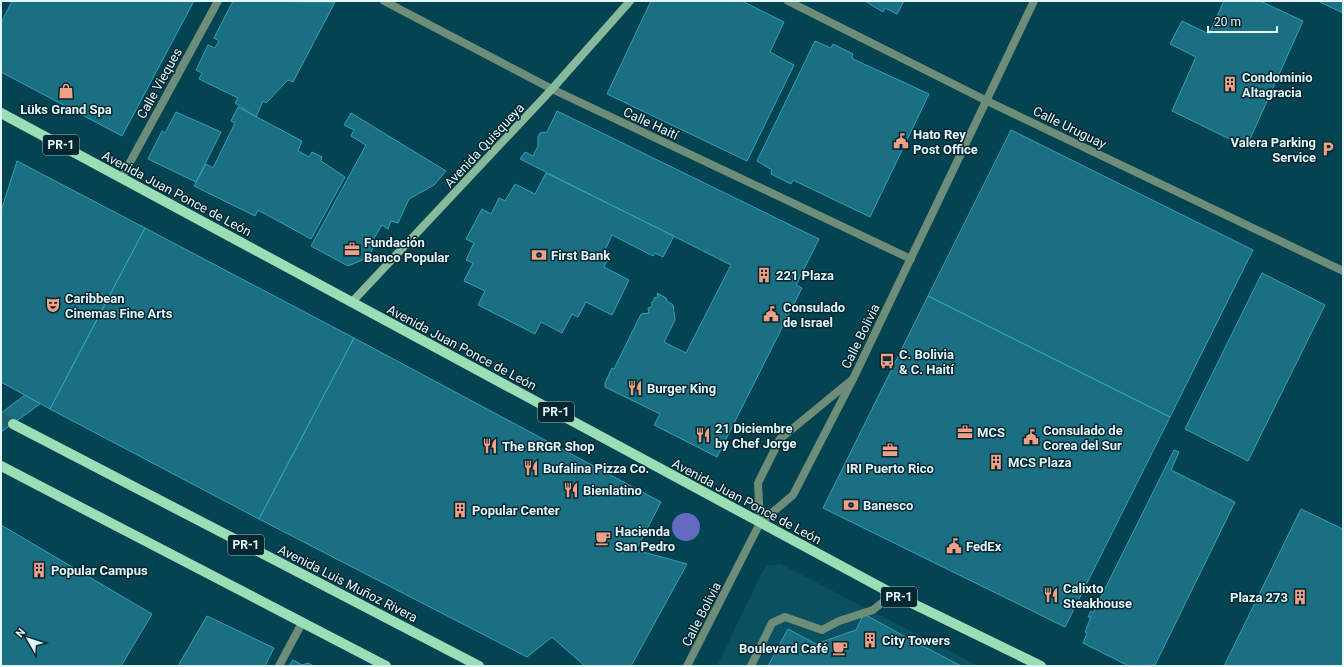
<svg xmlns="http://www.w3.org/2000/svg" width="1344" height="667" font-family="Roboto,sans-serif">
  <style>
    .built { fill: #0a5060 }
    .water { fill: #636ac0 }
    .building { fill: #1a6f83; stroke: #33a0bb }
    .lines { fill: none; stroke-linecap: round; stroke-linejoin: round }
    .primary-tunnel { stroke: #255e6a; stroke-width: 10; stroke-dasharray: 10 5; stroke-linecap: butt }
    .lane { stroke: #6d8d79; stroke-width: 8 }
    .street { stroke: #6d8d79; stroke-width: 8 }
    .secondary { stroke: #87ba9b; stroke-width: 8 }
    .primary { stroke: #9bddb5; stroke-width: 10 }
    .labels { text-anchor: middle; stroke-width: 3; stroke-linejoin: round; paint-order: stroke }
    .shield { fill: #05272f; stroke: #a0b8be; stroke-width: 1 }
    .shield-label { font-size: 12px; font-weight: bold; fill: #e3f6fb }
    .poi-label { font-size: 13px; font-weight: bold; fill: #e3f6fb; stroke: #05272f; text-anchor: start }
    .street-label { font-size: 13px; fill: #e3f6fb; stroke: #05272f }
  </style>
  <rect width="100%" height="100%" fill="#044351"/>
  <path class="built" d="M780,564L790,569L979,666H717L761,574L767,566Z"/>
  <path class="water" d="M672 527a14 14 0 1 1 28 0a14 14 0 1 1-28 0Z"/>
  <path class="building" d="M12,1H194L122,136L1,72V23Z
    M233,1L335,2L293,82L288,80L266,103L263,101L256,117L235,103L238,98L199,79L202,73L196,70L208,45L215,48L219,41L214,38Z
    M651,1H742L784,22L770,52L794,65L747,161L607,94Z
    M865,1H904L897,14L885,8L883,12Z
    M1224,1H1260L1303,21L1250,139L1248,138L1244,146L1172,111L1196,57L1170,44L1182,21L1209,34Z
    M1318,1H1343V13Z
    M815,41L831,48L833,44L853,54L852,57L853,59L929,94L870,217L793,180L791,184L771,174L772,170L757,161Z
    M238,107L302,141L298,151L309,157L312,152L322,157L321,161L345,177L311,239L258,210L255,216L194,186L206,164L213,168L235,123L231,121Z
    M557,111L819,239L796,285L802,288L717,457L654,425L660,414L605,387V383L612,368L614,369L641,314L649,313L648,308L652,307V302L654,301V298L658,297L657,293L666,298L667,301L673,305L675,320L664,342L686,353L731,265L520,159L525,152L533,156L538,146V137L540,133L547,132Z
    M176,112L221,132L196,182L148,159L162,131L165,133Z
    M351,113L446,171L434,185L409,199L398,223L391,221L388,229L382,225L370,245L374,247L367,258L348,266L311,246L366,145L351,136L354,130L344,125Z
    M1011,130L1253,250L1170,417L928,296Z
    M17,161L145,228L50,409L1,382V211Z
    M546,173L674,236L663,257L655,253L653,256L612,235L605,250L611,253L604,267L629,280L612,315L586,302L578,317L572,314L562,333L541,322L535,334L478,305L485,291L464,281L473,263L466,260L474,243L466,239L482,209L491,214L499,198L505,201L515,184L535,194Z
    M145,228L354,338L259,519L50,409Z
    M1262,273L1325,305L1248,461L1185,429Z
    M928,296L1170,417L1065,627L823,508Z
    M354,338L661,502L636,550L687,564L631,666H585L552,637L527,657L259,519Z
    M25,395L40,404L1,432V413Z
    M1174,450L1179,452L1171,470L1235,502L1155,665L1129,666L1083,643L1087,633L1085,632L1091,617H1088L1091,611L1093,613Z
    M1301,509L1343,529V666H1224Z
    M1,525L152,614L121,666H1Z
    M864,614L902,635L961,666H768L788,629L816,644L856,630Z
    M207,616L274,648L265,666H178Z
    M293,660L302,665L308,663L314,666H289Z"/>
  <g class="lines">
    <path class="primary-tunnel" d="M1,418L13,424"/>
    <path class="lane" d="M760,523L758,483L780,439L853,379
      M751,666L772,623L785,617L822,630L839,621L873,610L893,594"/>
    <path class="street" d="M384,1L552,89L911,259
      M788,1L987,101L1343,271
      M122,177L218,1
      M279,666L302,623
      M687,666L760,523L793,495L853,379L1034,1"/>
    <path class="secondary" d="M352,302L552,89L630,1"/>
    <path class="primary" d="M1,113L893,594L1041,666
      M13,424L479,666
      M1,466L386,666"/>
  </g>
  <defs>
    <g id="building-bare" transform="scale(1.2)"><path d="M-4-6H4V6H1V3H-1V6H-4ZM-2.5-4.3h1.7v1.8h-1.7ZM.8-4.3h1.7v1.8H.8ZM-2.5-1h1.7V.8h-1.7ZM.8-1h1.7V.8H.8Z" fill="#f39f85" stroke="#05272f" stroke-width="2.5" paint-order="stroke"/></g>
    <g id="shop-bare" transform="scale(1.2)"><path d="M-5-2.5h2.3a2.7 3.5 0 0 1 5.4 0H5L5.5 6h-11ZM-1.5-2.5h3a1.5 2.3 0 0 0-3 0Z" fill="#f39f85" stroke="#05272f" stroke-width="2.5" paint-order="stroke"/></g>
    <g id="civic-bare" transform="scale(1.2)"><path d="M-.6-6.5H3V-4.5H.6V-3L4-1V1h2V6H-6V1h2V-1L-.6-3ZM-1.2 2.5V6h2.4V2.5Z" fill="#f39f85" stroke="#05272f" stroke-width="2.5" paint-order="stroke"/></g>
    <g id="parking-bare" transform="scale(1.2)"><path d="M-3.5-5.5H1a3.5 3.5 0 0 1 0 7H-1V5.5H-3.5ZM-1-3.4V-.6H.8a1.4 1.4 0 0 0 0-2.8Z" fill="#f39f85" stroke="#05272f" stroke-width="2.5" paint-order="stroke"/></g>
    <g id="office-bare" transform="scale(1.2)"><path d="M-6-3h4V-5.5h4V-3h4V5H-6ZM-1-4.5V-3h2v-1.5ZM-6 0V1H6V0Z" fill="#f39f85" stroke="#05272f" stroke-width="2.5" paint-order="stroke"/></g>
    <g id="bank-bare" transform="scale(1.2)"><path d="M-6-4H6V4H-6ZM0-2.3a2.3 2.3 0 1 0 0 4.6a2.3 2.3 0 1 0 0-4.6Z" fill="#f39f85" stroke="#05272f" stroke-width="2.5" paint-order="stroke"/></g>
    <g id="theatre-bare" transform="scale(1.2)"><path d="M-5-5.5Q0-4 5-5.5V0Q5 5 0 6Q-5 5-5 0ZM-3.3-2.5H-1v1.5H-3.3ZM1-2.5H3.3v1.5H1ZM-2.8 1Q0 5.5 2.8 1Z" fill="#f39f85" stroke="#05272f" stroke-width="2.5" paint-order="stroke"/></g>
    <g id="bus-bare" transform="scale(1.2)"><path d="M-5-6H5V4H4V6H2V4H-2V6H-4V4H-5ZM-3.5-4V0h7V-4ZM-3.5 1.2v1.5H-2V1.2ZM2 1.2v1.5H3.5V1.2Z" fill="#f39f85" stroke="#05272f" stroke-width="2.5" paint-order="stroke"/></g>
    <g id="restaurant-bare" transform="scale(1.2)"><path d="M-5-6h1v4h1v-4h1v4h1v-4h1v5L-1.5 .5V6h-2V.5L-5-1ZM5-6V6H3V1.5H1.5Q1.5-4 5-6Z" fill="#f39f85" stroke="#05272f" stroke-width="2.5" paint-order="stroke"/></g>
    <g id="cafe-bare" transform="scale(1.2)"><path d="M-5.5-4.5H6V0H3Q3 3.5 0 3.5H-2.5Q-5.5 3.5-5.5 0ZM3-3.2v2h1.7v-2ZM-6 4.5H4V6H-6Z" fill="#f39f85" stroke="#05272f" stroke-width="2.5" paint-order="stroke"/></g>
  </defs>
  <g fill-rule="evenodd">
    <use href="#building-bare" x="1230" y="84"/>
    <use href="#shop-bare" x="66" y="91"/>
    <use href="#civic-bare" x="901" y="141"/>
    <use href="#parking-bare" x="1328" y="149"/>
    <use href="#office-bare" x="352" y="249"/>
    <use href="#bank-bare" x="539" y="255"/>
    <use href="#building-bare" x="764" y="275"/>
    <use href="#theatre-bare" x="53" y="305"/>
    <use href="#civic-bare" x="771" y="314"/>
    <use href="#bus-bare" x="887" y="361"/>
    <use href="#restaurant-bare" x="635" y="388"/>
    <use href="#office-bare" x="965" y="432"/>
    <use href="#restaurant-bare" x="703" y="435"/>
    <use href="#civic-bare" x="1031" y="437"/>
    <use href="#restaurant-bare" x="490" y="446"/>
    <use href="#office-bare" x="890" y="450"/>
    <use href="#building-bare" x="996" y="462"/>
    <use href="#restaurant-bare" x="531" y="468"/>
    <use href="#restaurant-bare" x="571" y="490"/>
    <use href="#bank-bare" x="851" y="505"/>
    <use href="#building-bare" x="460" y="510"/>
    <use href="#cafe-bare" x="603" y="538"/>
    <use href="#civic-bare" x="954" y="546"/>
    <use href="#building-bare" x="39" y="570"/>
    <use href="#restaurant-bare" x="1051" y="595"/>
    <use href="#building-bare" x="1300" y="597"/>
    <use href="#building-bare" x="870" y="640"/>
    <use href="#cafe-bare" x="840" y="648"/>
  </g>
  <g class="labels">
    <g class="shield">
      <rect x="43" y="135" width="36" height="20" rx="3"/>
      <rect x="538" y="402" width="36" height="20" rx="3"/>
      <rect x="228" y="535" width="36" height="20" rx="3"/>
      <rect x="881" y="587" width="36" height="20" rx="3"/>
    </g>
    <g class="shield-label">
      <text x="61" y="149">PR-1</text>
      <text x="556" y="416">PR-1</text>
      <text x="246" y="549">PR-1</text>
      <text x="899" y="601">PR-1</text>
    </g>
    <g class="poi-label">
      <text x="1242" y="82">Condominio<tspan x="1242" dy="15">Altagracia</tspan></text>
      <text x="66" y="114" text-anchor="middle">Lüks Grand Spa</text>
      <text x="913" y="139">Hato Rey<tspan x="913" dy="15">Post Office</tspan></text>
      <text x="1316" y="147" text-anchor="end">Valera Parking<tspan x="1316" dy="15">Service</tspan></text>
      <text x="364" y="247">Fundación<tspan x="364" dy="15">Banco Popular</tspan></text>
      <text x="551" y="260">First Bank</text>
      <text x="776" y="280">221 Plaza</text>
      <text x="65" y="303">Caribbean<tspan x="65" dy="15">Cinemas Fine Arts</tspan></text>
      <text x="783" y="312">Consulado<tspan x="783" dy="15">de Israel</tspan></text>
      <text x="899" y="359">C. Bolivia<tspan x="899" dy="15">&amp; C. Haití</tspan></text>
      <text x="647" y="393">Burger King</text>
      <text x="715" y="433">21 Diciembre<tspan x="715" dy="15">by Chef Jorge</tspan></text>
      <text x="1043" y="435">Consulado de<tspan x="1043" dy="15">Corea del Sur</tspan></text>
      <text x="977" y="437">MCS</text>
      <text x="502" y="451">The BRGR Shop</text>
      <text x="1008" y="467">MCS Plaza</text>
      <text x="543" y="473">Bufalina Pizza Co.</text>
      <text x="890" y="473" text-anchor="middle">IRI Puerto Rico</text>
      <text x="583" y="495">Bienlatino</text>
      <text x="863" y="510">Banesco</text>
      <text x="472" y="515">Popular Center</text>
      <text x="615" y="536">Hacienda<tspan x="615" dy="15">San Pedro</tspan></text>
      <text x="966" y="551">FedEx</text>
      <text x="51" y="575">Popular Campus</text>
      <text x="1063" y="593">Calixto<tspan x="1063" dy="15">Steakhouse</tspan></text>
      <text x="1288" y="602" text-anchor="end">Plaza 273</text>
      <text x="882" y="645">City Towers</text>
      <text x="828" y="653" text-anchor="end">Boulevard Café</text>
    </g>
    <g class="street-label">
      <text transform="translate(159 83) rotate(-61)" y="5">Calle Vieques</text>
      <text transform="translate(651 123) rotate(25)" y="5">Calle Haití</text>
      <text transform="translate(1070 127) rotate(26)" y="5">Calle Uruguay</text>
      <text transform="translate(484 145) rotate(-47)" y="5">Avenida Quisqueya</text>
      <text transform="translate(177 193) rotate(28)" y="5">Avenida Juan Ponce de León</text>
      <text transform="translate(860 336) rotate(-64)" y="5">Calle Bolivia</text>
      <text transform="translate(462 347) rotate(28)" y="5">Avenida Juan Ponce de León</text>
      <text transform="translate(747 501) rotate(28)" y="5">Avenida Juan Ponce de León</text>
      <text transform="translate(348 583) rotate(27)" y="5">Avenida Luis Muñoz Rivera</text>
      <text transform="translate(701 614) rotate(-63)" y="5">Calle Bolivia</text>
    </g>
  </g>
  <rect width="1344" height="667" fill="none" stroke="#e3f6fb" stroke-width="4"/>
  <g transform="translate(28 639) rotate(309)" stroke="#05272f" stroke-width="3" paint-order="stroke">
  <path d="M0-3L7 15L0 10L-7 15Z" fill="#e3f6fb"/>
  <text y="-6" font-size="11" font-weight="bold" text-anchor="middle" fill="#e3f6fb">N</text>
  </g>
  <path d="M1208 26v6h69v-6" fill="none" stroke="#e3f6fb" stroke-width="2"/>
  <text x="1214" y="26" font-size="12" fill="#e3f6fb" stroke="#05272f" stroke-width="3" paint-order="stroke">20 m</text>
</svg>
